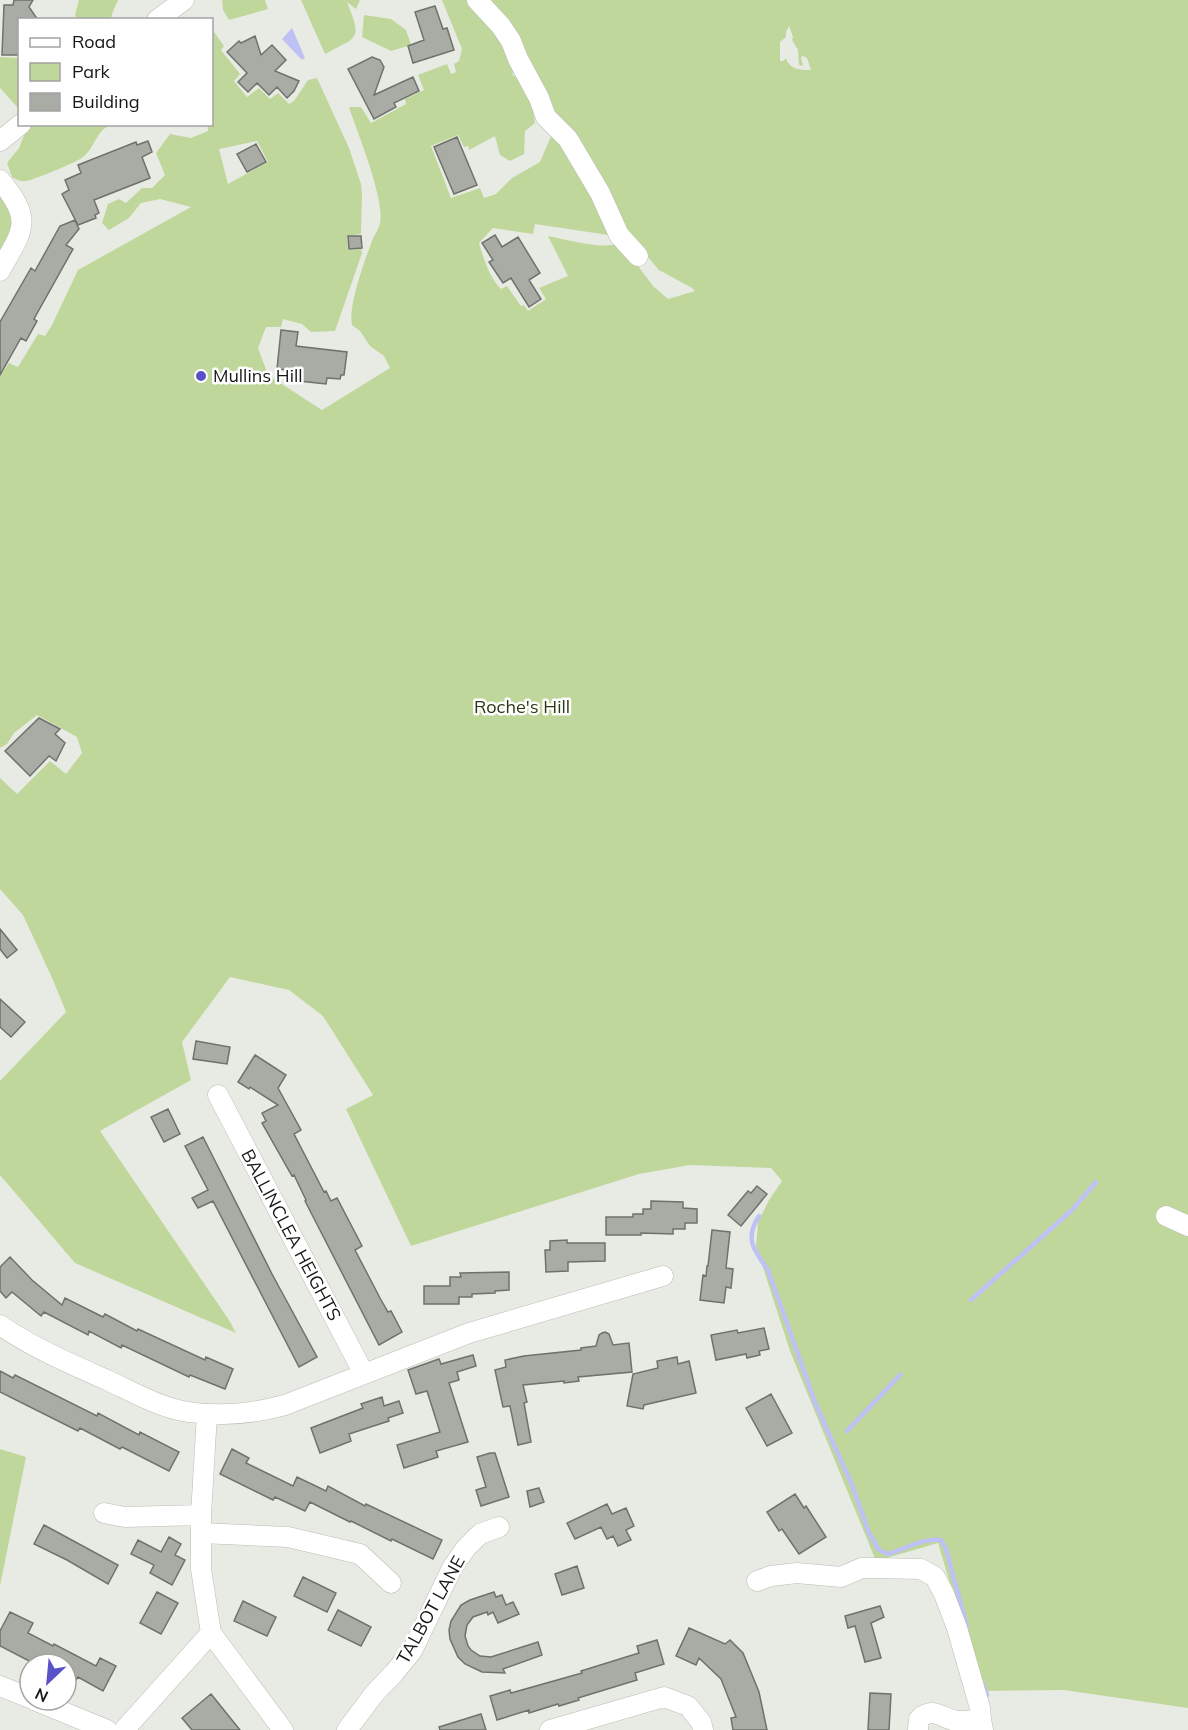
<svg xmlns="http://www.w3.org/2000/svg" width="1188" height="1730" font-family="Mulish,sans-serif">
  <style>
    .green { fill: #c0d79b; fill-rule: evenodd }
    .water { fill: #bdc1f4 }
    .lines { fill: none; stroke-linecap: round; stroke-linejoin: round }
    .stream { stroke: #bdc1f4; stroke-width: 4.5 }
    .building { fill: #a9aca4; stroke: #6f726b; stroke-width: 1.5 }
    .minor-casing { stroke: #b9bdb5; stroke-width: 21 }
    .minor { stroke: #fff; stroke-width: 20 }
    .poi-dot { fill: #5951c8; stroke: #fff; stroke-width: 2 }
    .labels { text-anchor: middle; stroke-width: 5; stroke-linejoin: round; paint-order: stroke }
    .poi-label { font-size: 18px; fill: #171816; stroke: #fff; text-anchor: start }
    .park-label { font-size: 18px; fill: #2d3915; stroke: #fff }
    .street-label { font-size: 18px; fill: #171816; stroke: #fff }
  </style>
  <rect width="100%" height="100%" fill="#e8ebe4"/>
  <path class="green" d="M79,0H118L112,14L111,19H77L75,15Z
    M222,0H265L268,9L229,20L223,10Z
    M301,0H360L356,9L347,2C362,40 359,36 325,54Z
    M442,0H468L506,45L519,70L512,74C530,89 532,100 535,123L525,131L524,154L510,161L500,155L495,136L469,150L468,146L464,147L458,135L431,146L451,198L480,188L484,198L496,194L512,178L540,162L554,129L615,236L535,224L533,234L493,228L479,243C484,259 489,277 501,289L507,286L521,306L524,305L528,311L546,299L539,288L568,276L548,236C569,240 601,250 621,243L653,286L668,299L695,291L692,288L659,270L623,228L481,0H1188V1708L1064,1690L982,1691L938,1543L876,1561L790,1351L756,1246L758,1222L769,1200L782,1181L771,1168L690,1165L639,1174L411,1246L346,1109L373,1095L323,1016L289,990L230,977L182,1042L191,1080L100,1131L229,1320L236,1333L75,1263L0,1175V1081L66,1012L53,980L23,915L0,889V778L17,794L50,761L66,774L82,753L77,737L37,715L14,733L7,744L0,748V376L9,363L18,367L38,334L45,336L52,325L78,270L191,207L160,199L141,203L129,218L109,230L102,223L108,204L119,199L126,203L142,188H152L165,175L156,153L170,134L191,138L208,131V125L212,124V29L224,46L221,50L240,74L234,81L247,97L259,88L270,99L278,93L289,104L294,101L308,80L317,78L349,148L361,184L362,194L361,234L347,236L348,250L361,249L362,253L335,331L311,332L302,324L283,319L281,327H266L258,348L268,375L322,410L390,368L384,356L370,346L360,331L352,325C348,307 364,262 371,244C373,237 379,229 380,223C385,199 357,132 349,107H361L371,123L406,104L405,99L424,90L418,75L447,64L451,74L456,72L454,64L459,61L462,49ZM789,26L793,37L792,40L798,50L799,65L803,66L801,57L803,56L807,58L811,70C800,70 790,70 786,58L783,61H780V42L786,37V32ZM257,141L268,162L228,184L219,149Z
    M364,15L391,19L406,30L411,45L391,51L362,37Z
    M0,57L19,58V109L0,88Z
    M32,125H111C96,130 95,148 83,157C79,161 32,181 25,181C21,182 16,179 12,177L7,163L19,148L26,131Z
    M0,193L15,210L11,237L0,256Z
    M0,1449L26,1457L0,1586Z"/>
  <path class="water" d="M292,28L305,58L302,60L282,39Z"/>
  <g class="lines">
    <path class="stream" d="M759,1216C744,1239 754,1250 768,1270L816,1405L852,1485L869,1533L879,1550L888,1554C906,1549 922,1538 941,1540L946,1549L967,1627
      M971,1300L1072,1210L1096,1182
      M847,1431L900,1375
      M983,1684L987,1695"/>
  </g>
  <path class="building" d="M14,0H33L29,7L38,20H20V55H2L4,5H13Z
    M435,6L443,29L447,28L454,50L413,63L408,46L424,40L415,12Z
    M255,36L261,55L272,45L286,60L275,71L299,81L294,91L287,98L277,87L269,95L257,83L248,92L238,82L247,73L227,52L239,41L241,43Z
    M372,57L380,60L384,67L374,95L413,77L419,91L394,103L396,107L374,119L348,69Z
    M457,137L477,185L454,194L434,147Z
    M148,141L152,152L142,157L150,178L94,200L99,213L95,215L96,218L78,225L62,194L69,190L65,180L81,173L78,165L136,142L137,145Z
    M256,144L266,162L247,172L237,154Z
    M75,220L79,229L66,245L73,249L34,319L37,321L26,341L21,338L0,375V322L31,268L35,271L60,226Z
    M495,235L502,247L518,237L540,273L529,280L541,299L529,307L511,278L503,283L489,262L493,260L482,243Z
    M348,236H361L362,248L349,249Z
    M281,330L298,332L296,346L347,352L344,375H341L340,379L327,378L326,384L299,381L300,371L277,369Z
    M39,718L60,729L55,734L65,743L56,761L49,756L30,776L5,751Z
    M0,929L17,950L7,958L0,949Z
    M0,999L25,1022L11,1037L0,1027Z
    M196,1041L230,1047L227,1064L193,1059Z
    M255,1055L286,1075L278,1088L301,1130L294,1134L324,1192L326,1191L331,1201L337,1198L362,1246L355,1250L380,1298L388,1312L391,1311L402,1332L379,1345L305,1201L306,1200L294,1175L292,1176L262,1123L266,1121L262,1113L278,1105L250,1087L249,1089L238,1082Z
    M168,1109L180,1134L164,1142L151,1117Z
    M203,1137L272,1274L317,1357L299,1367L213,1201L198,1208L192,1198L208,1190L185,1146Z
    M757,1186L767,1194L741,1226L728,1215L748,1191L751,1193Z
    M651,1201L683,1202V1208L697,1209V1223H685V1229H673V1234L641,1233V1235H606V1217H633V1214H643V1209H651Z
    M712,1230L730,1232L726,1268L733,1269L731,1288L726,1287L724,1303L700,1300L703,1275L706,1276L707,1266H708Z
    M567,1240V1243H605V1261L568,1262V1271L546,1272L545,1250H550V1241Z
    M10,1257L32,1280L62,1305L65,1298L103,1317L105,1314L137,1331L138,1329L205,1360L206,1357L233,1369L225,1389L190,1375L189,1377L122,1345L121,1348L89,1331L88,1335L44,1312L41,1316L12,1292L6,1298L0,1291V1267Z
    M509,1272V1290L495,1291V1293L472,1294V1297H459V1304H424V1286H450V1277H461L460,1273Z
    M764,1328L769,1349L759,1351L760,1355L747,1358L746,1354L716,1360L711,1335L737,1330L738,1333Z
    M605,1332L609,1334L613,1345L629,1343L632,1372L578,1377L579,1381L564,1383V1381L523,1385L527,1402L524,1403L531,1442L518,1445L510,1406L503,1407L495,1370L506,1367L505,1360L524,1356L581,1350V1348L596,1346L599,1335L602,1333Z
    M473,1355L476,1366L457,1372L459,1380L449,1383L468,1442L436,1451L438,1457L404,1468L397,1445L440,1432L427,1391L416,1394L408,1370L439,1359L441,1364Z
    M677,1357L678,1364L689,1361L696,1393L644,1405L643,1409L627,1406L633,1374L658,1368L657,1361Z
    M0,1371L13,1378L15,1375L97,1416L98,1413L139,1435L140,1432L179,1452L169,1471L122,1447L120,1449L80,1428L78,1431L0,1392Z
    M771,1394L792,1433L767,1446L746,1408Z
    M382,1397L384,1406L399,1401L403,1413L388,1418L389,1421L349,1434L351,1441L320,1453L311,1428L363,1408L361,1404Z
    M232,1449L249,1458L246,1463L293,1486L297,1477L326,1491L328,1486L365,1506L366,1504L442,1540L433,1559L392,1539L391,1541L351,1521L350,1522L310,1502L305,1511L275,1497L273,1500L220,1474Z
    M490,1453H495L509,1497L481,1506L476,1490L486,1487L477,1457Z
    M539,1488L544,1502L530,1507L527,1491Z
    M795,1494L804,1508L806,1506L826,1537L799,1554L782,1529L779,1531L767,1512Z
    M607,1504L612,1514L626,1508L634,1526L626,1530L631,1540L618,1546L613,1536L607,1539L601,1527L575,1539L567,1523Z
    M44,1525L118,1565L108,1584L67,1560L34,1544Z
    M169,1537L181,1544L175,1555L185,1560L172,1585L150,1573L154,1565L131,1554L138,1540L161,1552Z
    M577,1566L584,1588L562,1595L555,1574Z
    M303,1577L336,1593L327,1612L294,1596Z
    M157,1592L178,1603L161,1634L140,1623Z
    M494,1592L496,1597L502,1595L506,1605L513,1602L519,1614L498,1623L493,1612L488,1615L487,1612L473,1617L467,1625L465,1636L468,1646L471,1650L480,1656L491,1657L538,1642L542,1655L503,1669L505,1673L482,1672L465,1664L458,1657L450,1639L449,1630L451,1621L461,1605L470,1600Z
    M243,1601L276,1617L267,1636L234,1621Z
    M880,1606L884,1617L871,1623L881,1658L865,1662L855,1626L848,1628L845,1616Z
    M338,1610L371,1627L361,1646L328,1630Z
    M10,1612L33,1623L28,1633L53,1646L54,1644L96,1666L100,1658L116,1666L103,1691L78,1677L76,1680L66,1674V1664H46L35,1658L33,1663L0,1646V1631Z
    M689,1628L725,1644L730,1640L743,1653L759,1692L767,1730H733L731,1718L736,1717L721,1679L699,1658L696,1665L676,1656Z
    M657,1640L664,1664L635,1673L637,1680L578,1698L579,1700L559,1706L558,1704L529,1713V1710L497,1720L490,1696L510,1690L511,1693L582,1673L581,1671L639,1653L637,1646Z
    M870,1693L891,1694L889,1730H868Z
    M211,1694L240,1730H192L182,1718Z
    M481,1714L486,1730H440L439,1727Z"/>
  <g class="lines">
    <g class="minor-casing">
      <path id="minor" d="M477,0L501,26L511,41L518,59L539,98L546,117L568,139L600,193L619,235L638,256
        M157,20L184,0
        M0,141L21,124
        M0,180C34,221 23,229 0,271
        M218,1095L364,1374
        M1166,1216L1188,1226
        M0,1325C33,1348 71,1364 107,1380C133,1392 160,1408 189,1412C220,1417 255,1413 285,1405L469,1333L663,1276
        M207,1414L201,1515V1569L211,1633L283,1730
        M104,1513L125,1517L201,1515
        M201,1533L288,1537L360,1554L391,1583
        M757,1581L771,1576L797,1573L841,1577L862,1568H876L921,1569L935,1577L944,1594L957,1628L980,1708L981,1719
        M0,1686L30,1698
        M34,1700L107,1730
        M124,1730L211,1633
        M347,1730L374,1694L394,1673L412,1651L452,1568L466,1548L480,1534L499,1527
        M550,1730L664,1697L688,1706L701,1722L703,1730
        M918,1730L919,1719C933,1706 941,1718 956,1721C963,1722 974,1720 981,1719L983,1730"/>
    </g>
    <use href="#minor" class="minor"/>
  </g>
  <circle class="poi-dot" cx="201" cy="376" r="6"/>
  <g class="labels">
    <g class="poi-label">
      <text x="213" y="382">Mullins Hill</text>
    </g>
    <g class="park-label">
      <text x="522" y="713">Roche's Hill</text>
    </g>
    <g class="street-label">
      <text transform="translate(291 1235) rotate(62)" y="6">BALLINCLEA HEIGHTS</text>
      <text transform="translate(431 1610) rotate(-61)" y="6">TALBOT LANE</text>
    </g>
  </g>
  <rect x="18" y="18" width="195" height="108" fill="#ffffff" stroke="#a2a3a2" stroke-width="1.5"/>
  <rect x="30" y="38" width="30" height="9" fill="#ffffff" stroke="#a2a3a2" stroke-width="1.5"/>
  <text x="72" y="48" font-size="18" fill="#171816">Road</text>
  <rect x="30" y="63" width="30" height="18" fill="#c0d79b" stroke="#a2a3a2" stroke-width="1.5"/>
  <text x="72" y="78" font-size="18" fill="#171816">Park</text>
  <rect x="30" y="93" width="30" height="18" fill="#a9aca4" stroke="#a2a3a2" stroke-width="1.5"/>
  <text x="72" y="108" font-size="18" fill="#171816">Building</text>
  <g transform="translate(48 1682) rotate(206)"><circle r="28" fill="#ffffff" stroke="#a2a3a2" stroke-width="1.5"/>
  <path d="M0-4.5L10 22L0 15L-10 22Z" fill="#5951c8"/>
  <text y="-9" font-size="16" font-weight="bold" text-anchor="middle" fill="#171816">N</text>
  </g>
</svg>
